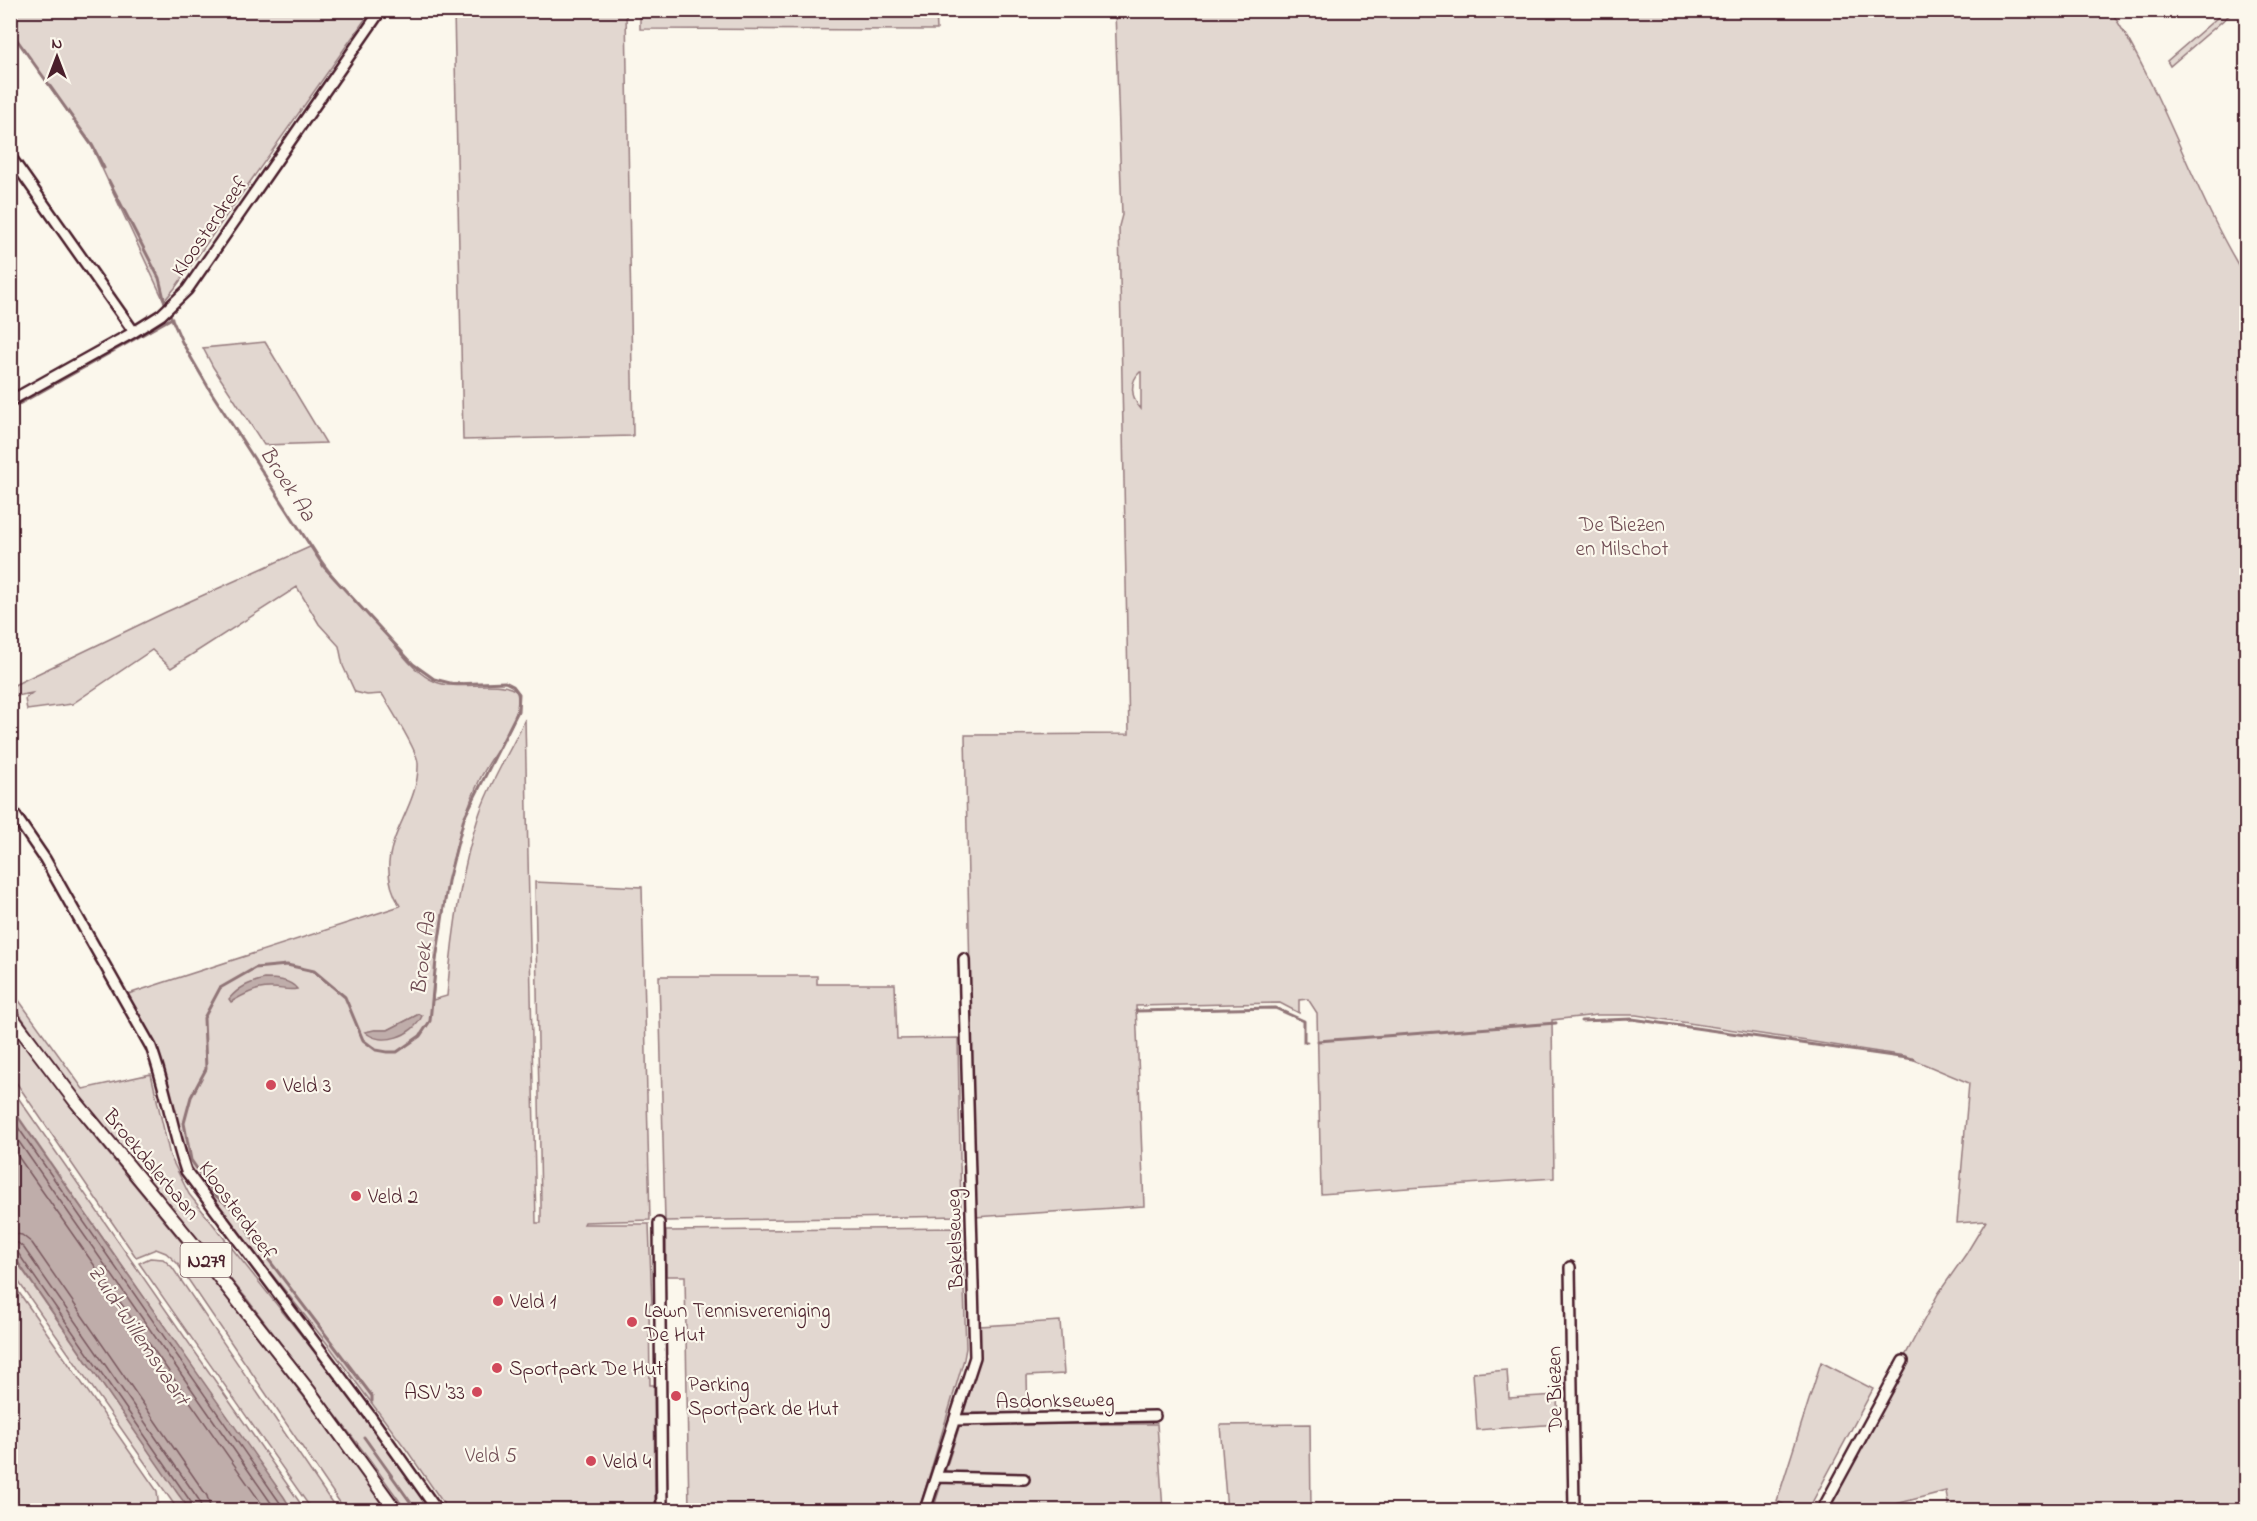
<svg xmlns="http://www.w3.org/2000/svg" width="2257" height="1521" font-family="'Indie Flower',sans-serif">
  <style>
    .green { fill: #e2d7d0; stroke: #967b7e; stroke-width: 1.5; fill-rule: evenodd }
    .water { fill: #bfadaa; stroke: #907477; stroke-width: 1.5 }
    .lines { fill: none; stroke-linecap: round; stroke-linejoin: round }
    .shore { stroke: #79585e; stroke-width: 1.5 }
    .stream { stroke: #907477; stroke-width: 3 }
    .minor-casing { stroke: #4a1f2b; stroke-width: 14 }
    .major-casing { stroke: #4a1f2b; stroke-width: 16 }
    .minor { stroke: #fbf7ec; stroke-width: 9 }
    .major { stroke: #fbf7ec; stroke-width: 12 }
    .poi-dot { fill: #d1495b; stroke: #fbf7ec; stroke-width: 2 }
    .labels { text-anchor: middle; stroke-width: 4.5; stroke-linejoin: round; paint-order: stroke }
    .shield { fill: #fbf7ec; stroke: #7f6065; stroke-width: 1.5 }
    .shield-label { font-size: 20px; font-weight: bold; fill: #4a1f2b }
    .street-label { font-size: 21px; fill: #4a1f2b; stroke: #fbf7ec }
    .park-label { font-size: 21px; fill: #704d54; stroke: #fbf7ec }
    .poi-label { font-size: 21px; fill: #4a1f2b; stroke: #fbf7ec; text-anchor: start }
    .water-label { font-size: 22px; font-style: italic; fill: #6d4a51; stroke: #fbf7ec }
  </style>
  <rect width="100%" height="100%" fill="#fbf7ec"/>
  <filter id="ink" filterUnits="userSpaceOnUse"><feTurbulence type="fractalNoise" baseFrequency=".0167" numOctaves="2"/><feDisplacementMap in="SourceGraphic" scale="12" xChannelSelector="R" yChannelSelector="G"/><feConvolveMatrix kernelMatrix="1 2 1 2 8 2 1 2 1" color-interpolation-filters="sRGB"/></filter>
  <g filter="url(#ink)">
    <path class="green" d="M10,11L11,10L371,11L175,288L164,301L92,147L11,31Z
      M454,11H626L633,436L463,440Z
      M640,11H936L937,30L640,29Z
      M1115,11H2111C2165,95 2193,193 2246,278V1510H1949L1946,1491L1873,1510H1823L1938,1294L1966,1254L1986,1221L1957,1223L1969,1083L1905,1056L1636,1015H1597L1552,1020L1554,1178L1321,1194L1317,1013L1308,999L1299,1000V1013L1280,1003L1136,1006L1144,1206L975,1217L965,735L1129,734L1120,278L1119,226L1122,215ZM1140,372H1141V409C1131,398 1129,382 1140,372Z
      M2225,11H2234L2170,66L2167,61Z
      M265,342L326,443L264,445L213,367L203,348Z
      M312,546C332,579 360,606 386,635C400,651 415,674 436,682C457,691 503,678 517,692C524,720 491,755 480,779C450,843 438,930 433,1000L447,996C452,936 460,872 479,815C490,781 511,751 525,719L536,1223H541V1205L535,882L642,887L650,1220L585,1222L584,1224H649L652,1304H649L650,1385H654L655,1510H448L406,1449L329,1346L201,1185L185,1155L172,1103L125,995L400,906C366,849 420,815 418,763C418,751 391,710 384,697L382,694L367,695L355,692L343,666L339,646L319,624L297,587L171,668L152,650L72,704L27,710L25,699L32,693L11,697L10,687L166,612ZM419,1014L396,1037L374,1030H388Z
      M659,976H817V984H895L897,1039L958,1038L961,1216L665,1221Z
      M10,988L83,1089L151,1074L170,1156L189,1194L362,1412L430,1510H406L370,1460L247,1299L100,1123L56,1066L11,1002Z
      M10,1025L90,1131L236,1308L390,1510H345L177,1263L166,1253L156,1249L136,1257L11,1075Z
      M10,1086L305,1510H292L11,1106Z
      M962,1228L966,1348L964,1359L919,1510H689L685,1276H666V1231Z
      M10,1252L190,1510H178L11,1271Z
      M150,1258L163,1259L172,1267L337,1510H312L139,1263Z
      M11,1281L157,1491L159,1510H11Z
      M1060,1321L1064,1374L1027,1376L1028,1414L963,1413L979,1361L980,1326Z
      M1821,1362L1873,1389L1808,1510H1793L1777,1501Z
      M1507,1370L1509,1398L1557,1395L1558,1424L1477,1430L1473,1373Z
      M960,1424H1157L1163,1510H933Z
      M1310,1424L1311,1510H1227L1220,1425Z"/>
    <path class="water" d="M264,979C274,979 290,979 297,989C288,991 281,988 272,988C257,987 243,995 231,1002L229,999C239,987 249,983 264,979Z
      M419,1014L422,1016C413,1036 382,1047 365,1032L374,1030H388Z
      M10,1106L284,1497L292,1510H190L178,1494L11,1252Z"/>
    <g class="lines">
      <path class="shore" d="M10,1116L285,1510
        M10,1129L276,1510
        M10,1145L266,1510
        M10,1233L22,1235L32,1243L207,1496L211,1510
        M10,1242L18,1243L24,1248L199,1500L202,1510
        M10,1249L18,1253L193,1505L194,1510"/>
      <path class="stream" d="M10,30L92,145L104,168
        M109,181L159,278L165,303
        M169,312L182,342L211,392L324,567L413,664L434,679L454,684L505,682L513,686L519,694L518,711L464,818L448,881L436,960L430,1021L420,1036L397,1052H387L376,1050L363,1040L345,997L314,971L287,965L255,968L220,988L204,1018L206,1069L191,1097L184,1123L191,1160L215,1195L242,1216L250,1235L366,1388L372,1396V1401
        M10,409L172,318
        M10,796L36,838
        M1136,1011L1275,1008L1304,1021V1042H1307
        M1581,1021L1632,1019L1914,1059
        M1318,1041L1556,1023
        M364,1437L416,1510"/>
      <g class="minor-casing">
        <path id="minor" d="M10,156L134,332
          M10,401L134,332L161,315L187,290L381,10
          M10,808L45,859L151,1047C166,1087 172,1130 186,1171L371,1417L437,1510
          M659,1223L662,1510
          M1570,1267L1574,1510
          M955,1420L1155,1416
          M936,1477L1024,1479
          M925,1510L975,1357L964,959
          M1822,1510L1903,1361"/>
      </g>
      <g class="major-casing">
        <path id="major" d="M10,1015L76,1102L194,1245L309,1391L395,1510"/>
      </g>
      <use href="#minor" class="minor"/>
      <use href="#major" class="major"/>
    </g>
  </g>
  <g class="poi-dot">
    <circle cx="271" cy="1085" r="6"/>
    <circle cx="356" cy="1196" r="6"/>
    <circle cx="498" cy="1301" r="6"/>
    <circle cx="632" cy="1322" r="6"/>
    <circle cx="497" cy="1368" r="6"/>
    <circle cx="477" cy="1392" r="6"/>
    <circle cx="676" cy="1396" r="6"/>
    <circle cx="591" cy="1461" r="6"/>
  </g>
  <g class="labels">
    <rect class="shield" x="180.5" y="1243" width="51" height="34" rx="4.5"/>
    <g class="shield-label">
      <text x="206" y="1267">N279</text>
    </g>
    <g class="street-label">
      <text transform="translate(209 226) rotate(-55)" y="7">Kloosterdreef</text>
      <text transform="translate(152 1164) rotate(50)" y="7">Broekdalerbaan</text>
      <text transform="translate(238 1210) rotate(54)" y="7">Kloosterdreef</text>
      <text transform="translate(954 1239) rotate(-92)" y="7">Bakelseweg</text>
      <text transform="translate(1554 1389) rotate(-91)" y="7">De Biezen</text>
      <text transform="translate(1055 1400) rotate(-1)" y="7">Asdonkseweg</text>
    </g>
    <g class="park-label">
      <text x="1622" y="531">De Biezen<tspan x="1622" dy="24">en Milschot</tspan></text>
      <text x="491" y="1462">Veld 5</text>
    </g>
    <g class="poi-label">
      <text x="283" y="1092">Veld 3</text>
      <text x="368" y="1203">Veld 2</text>
      <text x="510" y="1308">Veld 1</text>
      <text x="644" y="1317">Lawn Tennisvereniging<tspan x="644" dy="24">De Hut</tspan></text>
      <text x="509" y="1375">Sportpark De Hut</text>
      <text x="688" y="1391">Parking<tspan x="688" dy="24">Sportpark de Hut</tspan></text>
      <text x="465" y="1399" text-anchor="end">ASV '33</text>
      <text x="603" y="1468">Veld 4</text>
    </g>
    <g class="water-label">
      <text transform="translate(289 483) rotate(57)" y="8">Broek Aa</text>
      <text transform="translate(422 953) rotate(-83)" y="8">Broek Aa</text>
      <text transform="translate(140 1334) rotate(56)" y="8">Zuid-Willemsvaart</text>
    </g>
  </g>
  <rect width="2257" height="1521" fill="none" stroke="#fbf7ec" stroke-width="36"/>
  <rect x="18" y="18" width="2221" height="1485" fill="none" stroke="#4a1f2b" stroke-width="2" filter="url(#ink)"/>
  <g transform="translate(57 57)" stroke="#fbf7ec" stroke-width="4.5" paint-order="stroke">
  <path d="M0-4.5L10 22L0 15L-10 22Z" fill="#4a1f2b"/>
  <text y="-9" font-size="16" font-weight="bold" text-anchor="middle" fill="#4a1f2b">N</text>
  </g>
</svg>
